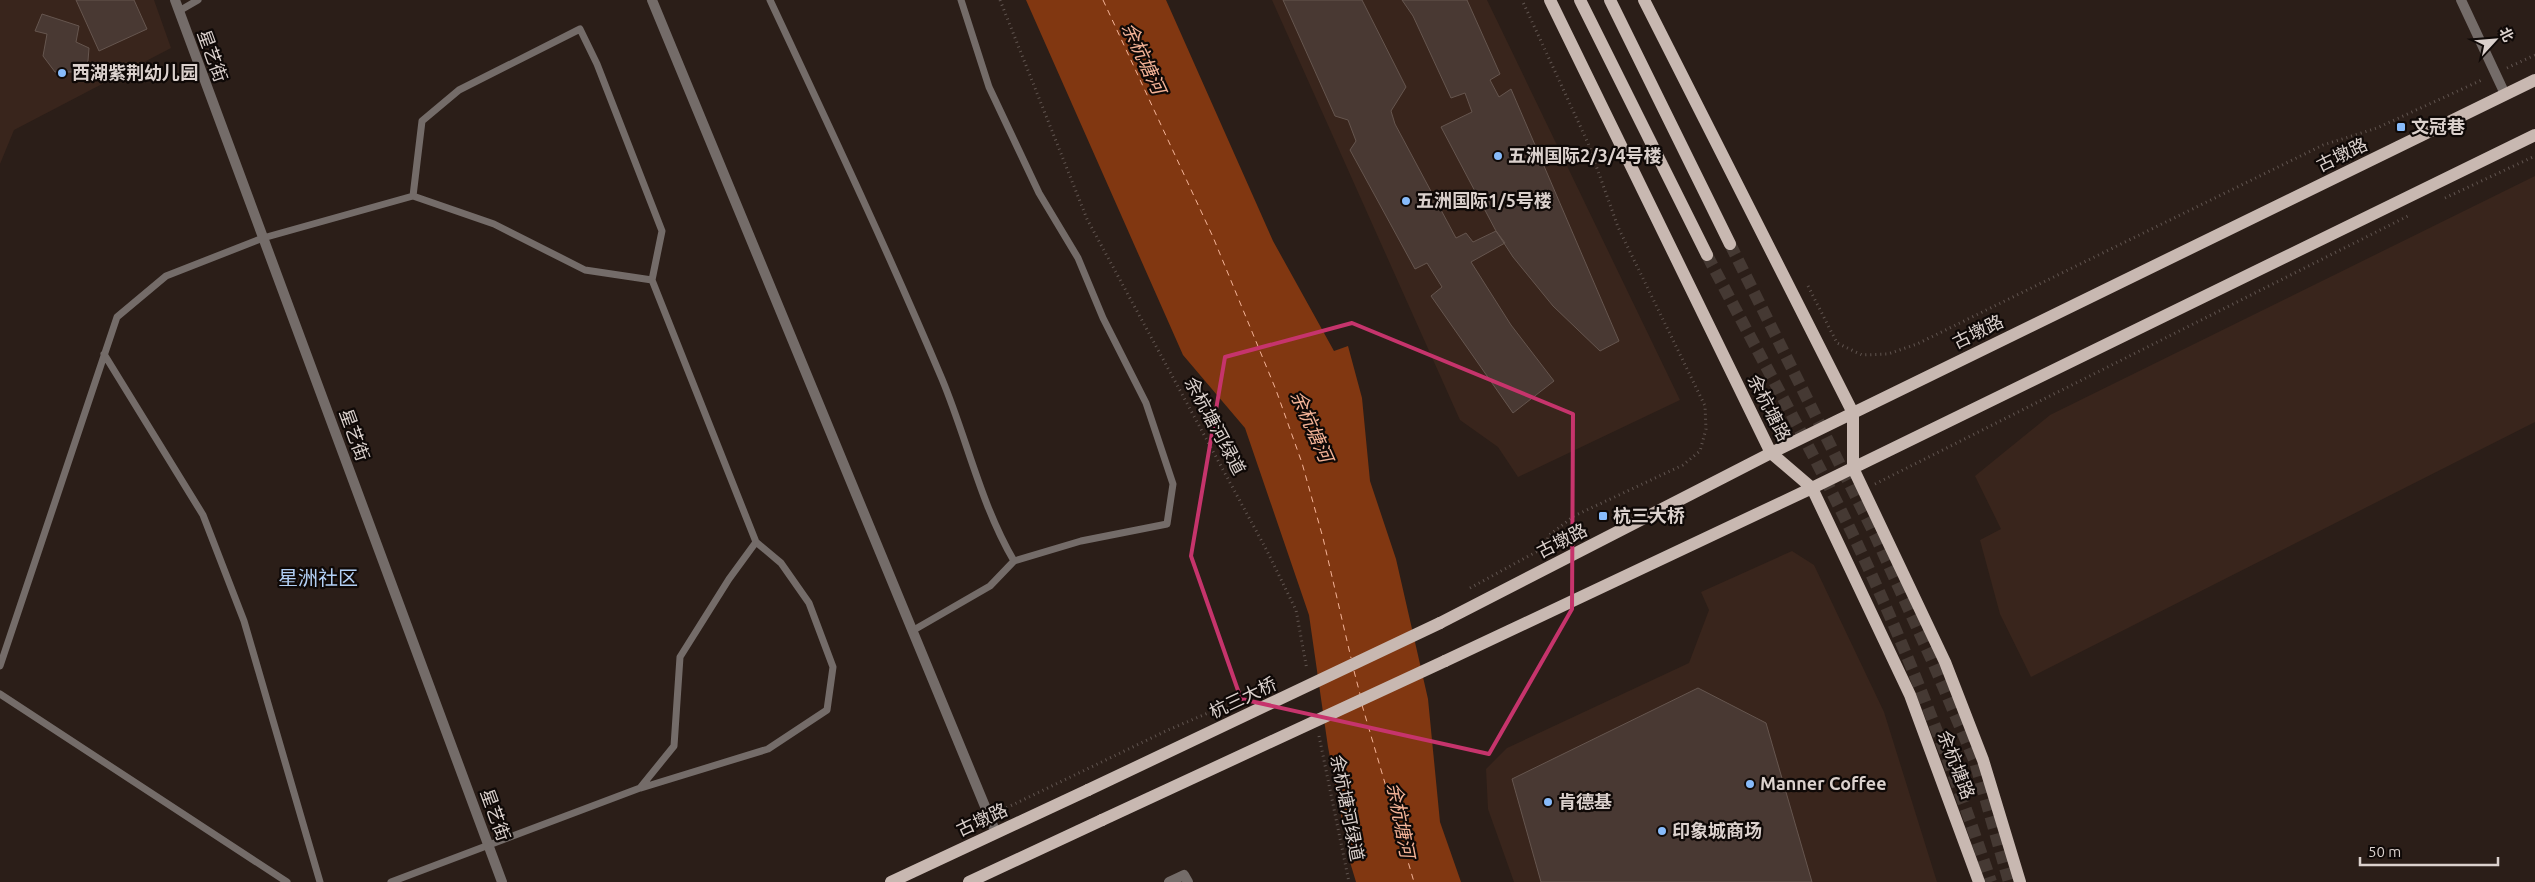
<svg xmlns="http://www.w3.org/2000/svg" width="2535" height="882" font-family="Ubuntu,'Noto Sans SC',sans-serif">
  <style>
    .built { fill: #39251c }
    .water { fill: #813711 }
    .lines { fill: none; stroke-linecap: round; stroke-linejoin: round }
    .ferry { stroke: #f4b397; stroke-width: 1; stroke-dasharray: 6 5; stroke-linecap: butt }
    .building { fill: #493933; stroke: #66564f }
    .primary-tunnel { stroke: #453933; stroke-width: 12; stroke-dasharray: 12 6; stroke-linecap: butt }
    .path { stroke: #615550; stroke-width: 3; stroke-dasharray: 1 4; stroke-linecap: butt }
    .service { stroke: #746c69; stroke-width: 7 }
    .minor { stroke: #746c69; stroke-width: 10 }
    .primary { stroke: #c8b8b1; stroke-width: 12 }
    .primary-bridge { stroke: #c8b8b1; stroke-width: 12 }
    .marked { fill: none; stroke: #c6346c; stroke-width: 4; stroke-linejoin: round }
    .poi-dot { fill: #87bbfb; stroke: #0f0907; stroke-width: 2 }
    .labels { text-anchor: middle; stroke-width: 4.5; stroke-linejoin: round; paint-order: stroke }
    .street-label { font-size: 18px; fill: #dbd1cd; stroke: #0f0907 }
    .poi-label { font-size: 18px; font-weight: bold; fill: #dbd1cd; stroke: #0f0907; text-anchor: start }
    .water-label { font-size: 19px; font-style: italic; fill: #f4b397; stroke: #0f0907 }
    .quarter-label { font-size: 20px; fill: #b2cff4; stroke: #0f0907 }
  </style>
  <rect width="100%" height="100%" fill="#2b1e18"/>
  <path class="built" d="M0,0H154L171,48L14,130L0,164Z
    M1272,0H1487L1680,400L1518,477L1498,447L1460,420Z
    M2535,176V422L2031,677L2000,614L1980,540L2001,529L1975,476L2050,415Z
    M1792,551L1814,565L1884,712L1937,882H1514L1488,809L1486,769L1507,748L1689,663L1709,610L1701,592Z"/>
  <path class="water" d="M1026,0H1166L1273,241L1334,351L1348,346L1362,398L1370,481L1396,559L1428,699L1440,822L1461,882H1356L1350,862L1328,747L1309,615L1245,428L1183,355Z"/>
  <g class="lines">
    <path class="ferry" d="M1103,0L1213,237L1276,390L1302,463L1323,538L1351,658
      M1354,671L1360,694
      M1362,705L1414,882"/>
  </g>
  <path class="building" d="M76,0H134L147,29L99,51Z
    M1283,0H1362L1406,87L1391,111L1395,124L1456,238L1466,233L1473,242L1496,231L1505,243L1471,262L1511,325L1554,381L1513,413L1431,296L1442,287L1427,263L1415,269L1350,150L1356,141L1348,120L1335,116Z
    M1402,0H1467L1500,74L1490,80L1499,97L1511,89L1619,341L1600,351L1553,306L1513,257L1496,231L1441,127L1472,112L1465,93L1451,98L1413,16Z
    M42,14L79,26L76,42L89,48L88,61L75,72H55L43,56L47,34L35,31Z
    M1698,688L1766,723L1812,882H1541L1512,779Z"/>
  <g class="lines">
    <path class="primary-tunnel" d="M1730,244L1875,535L1934,665L1975,762L2009,882
      M1707,255C1756,349 1808,442 1854,537C1907,649 1952,765 1991,882"/>
    <path class="path" d="M1000,0L1087,219L1266,549L1296,610L1307,670
      M2507,68L2535,55
      M2445,198L2535,156
      M1808,286L1837,343L1862,355L1888,354L1917,344L2323,145L2377,128L2484,79
      M1875,484L2410,215
      M1470,588L1547,546L1548,536L1574,516L1683,465L1700,451L1706,429L1705,406L1618,227L1588,143L1522,0
      M1319,736L1349,882
      M1002,810L1168,730L1241,699"/>
    <path class="service" d="M770,0C829,126 888,251 942,379C967,439 981,505 1014,561
      M179,11L198,0
      M104,354L203,515L244,621L320,882
      M912,631L990,586L1014,561L1081,541L1167,524L1173,484L1146,403L1103,318L1078,258L1039,193L989,87L961,0
      M0,666L117,317L166,276L263,238L413,196L422,121L459,90L580,29L597,64L662,231L652,280
      M0,694L287,882
      M641,788L768,749L827,710L833,667L809,603L781,563L756,542
      M391,882L640,788L674,746L680,657L729,579L756,542L652,280L585,270L494,224L413,196"/>
    <path class="minor" d="M175,0L502,882
      M652,0L996,833
      M2461,0L2505,94
      M1169,882L1184,875L1188,882"/>
    <path class="primary" d="M1550,0L1771,453L1812,488L1910,695L1979,882
      M1580,0L1707,255
      M1610,0L1730,244
      M1644,0L1853,413V468L1945,662L1983,760L2020,882
      M1440,623L1771,453L2535,80
      M1445,661L1812,488L2535,135
      M891,882L1088,790
      M969,882L1102,820"/>
    <path class="primary-bridge" d="M1088,790L1440,623
      M1102,820L1445,661"/>
  </g>
  <path class="marked" d="M1352,323L1573,414L1572,609L1489,754L1241,699L1191,556L1225,357Z"/>
  <g class="poi-dot">
    <circle cx="62" cy="73" r="5"/>
    <rect x="2396" y="122" width="10" height="10" rx="2.5"/>
    <circle cx="1498" cy="156" r="5"/>
    <circle cx="1406" cy="201" r="5"/>
    <rect x="1598" y="511" width="10" height="10" rx="2.5"/>
    <circle cx="1750" cy="784" r="5"/>
    <circle cx="1548" cy="802" r="5"/>
    <circle cx="1662" cy="831" r="5"/>
  </g>
  <g class="labels">
    <g class="street-label">
      <text transform="translate(212 56) rotate(70)" y="6">星艺街</text>
      <text transform="translate(2342 155) rotate(-26)" y="6">古墩路</text>
      <text transform="translate(1978 332) rotate(-26)" y="6">古墩路</text>
      <text transform="translate(1769 408) rotate(63)" y="6">余杭塘路</text>
      <text transform="translate(1215 426) rotate(62)" y="6">余杭塘河绿道</text>
      <text transform="translate(354 435) rotate(70)" y="6">星艺街</text>
      <text transform="translate(1562 541) rotate(-27)" y="6">古墩路</text>
      <text transform="translate(1243 698) rotate(-25)" y="6">杭三大桥</text>
      <text transform="translate(1956 765) rotate(69)" y="6">余杭塘路</text>
      <text transform="translate(1347 808) rotate(79)" y="6">余杭塘河绿道</text>
      <text transform="translate(495 815) rotate(70)" y="6">星艺街</text>
      <text transform="translate(982 820) rotate(-25)" y="6">古墩路</text>
    </g>
    <g class="poi-label">
      <text x="72" y="79">西湖紫荆幼儿园</text>
      <text x="2411" y="133">文冠巷</text>
      <text x="1508" y="162">五洲国际2/3/4号楼</text>
      <text x="1416" y="207">五洲国际1/5号楼</text>
      <text x="1613" y="522">杭三大桥</text>
      <text x="1760" y="790">Manner Coffee</text>
      <text x="1558" y="808">肯德基</text>
      <text x="1672" y="837">印象城商场</text>
    </g>
    <g class="water-label">
      <text transform="translate(1144 58) rotate(65)" y="7">余杭塘河</text>
      <text transform="translate(1312 426) rotate(66)" y="7">余杭塘河</text>
      <text transform="translate(1401 820) rotate(79)" y="7">余杭塘河</text>
    </g>
    <g class="quarter-label">
      <text x="318" y="585">星洲社区</text>
    </g>
  </g>
  <g transform="translate(2495 40) rotate(64)" stroke="#0f0907" stroke-width="4" paint-order="stroke">
  <path d="M0-4L9 19L0 12L-9 19Z" fill="#dbd1cd"/>
  <text y="-8" font-size="14" font-weight="bold" text-anchor="middle" fill="#dbd1cd">北</text>
  </g>
  <path d="M2360 857v8h138v-8" fill="none" stroke="#dbd1cd" stroke-width="2.5"/>
  <text x="2368" y="857" font-size="15" fill="#dbd1cd" stroke="#0f0907" stroke-width="4" paint-order="stroke">50 m</text>
</svg>
